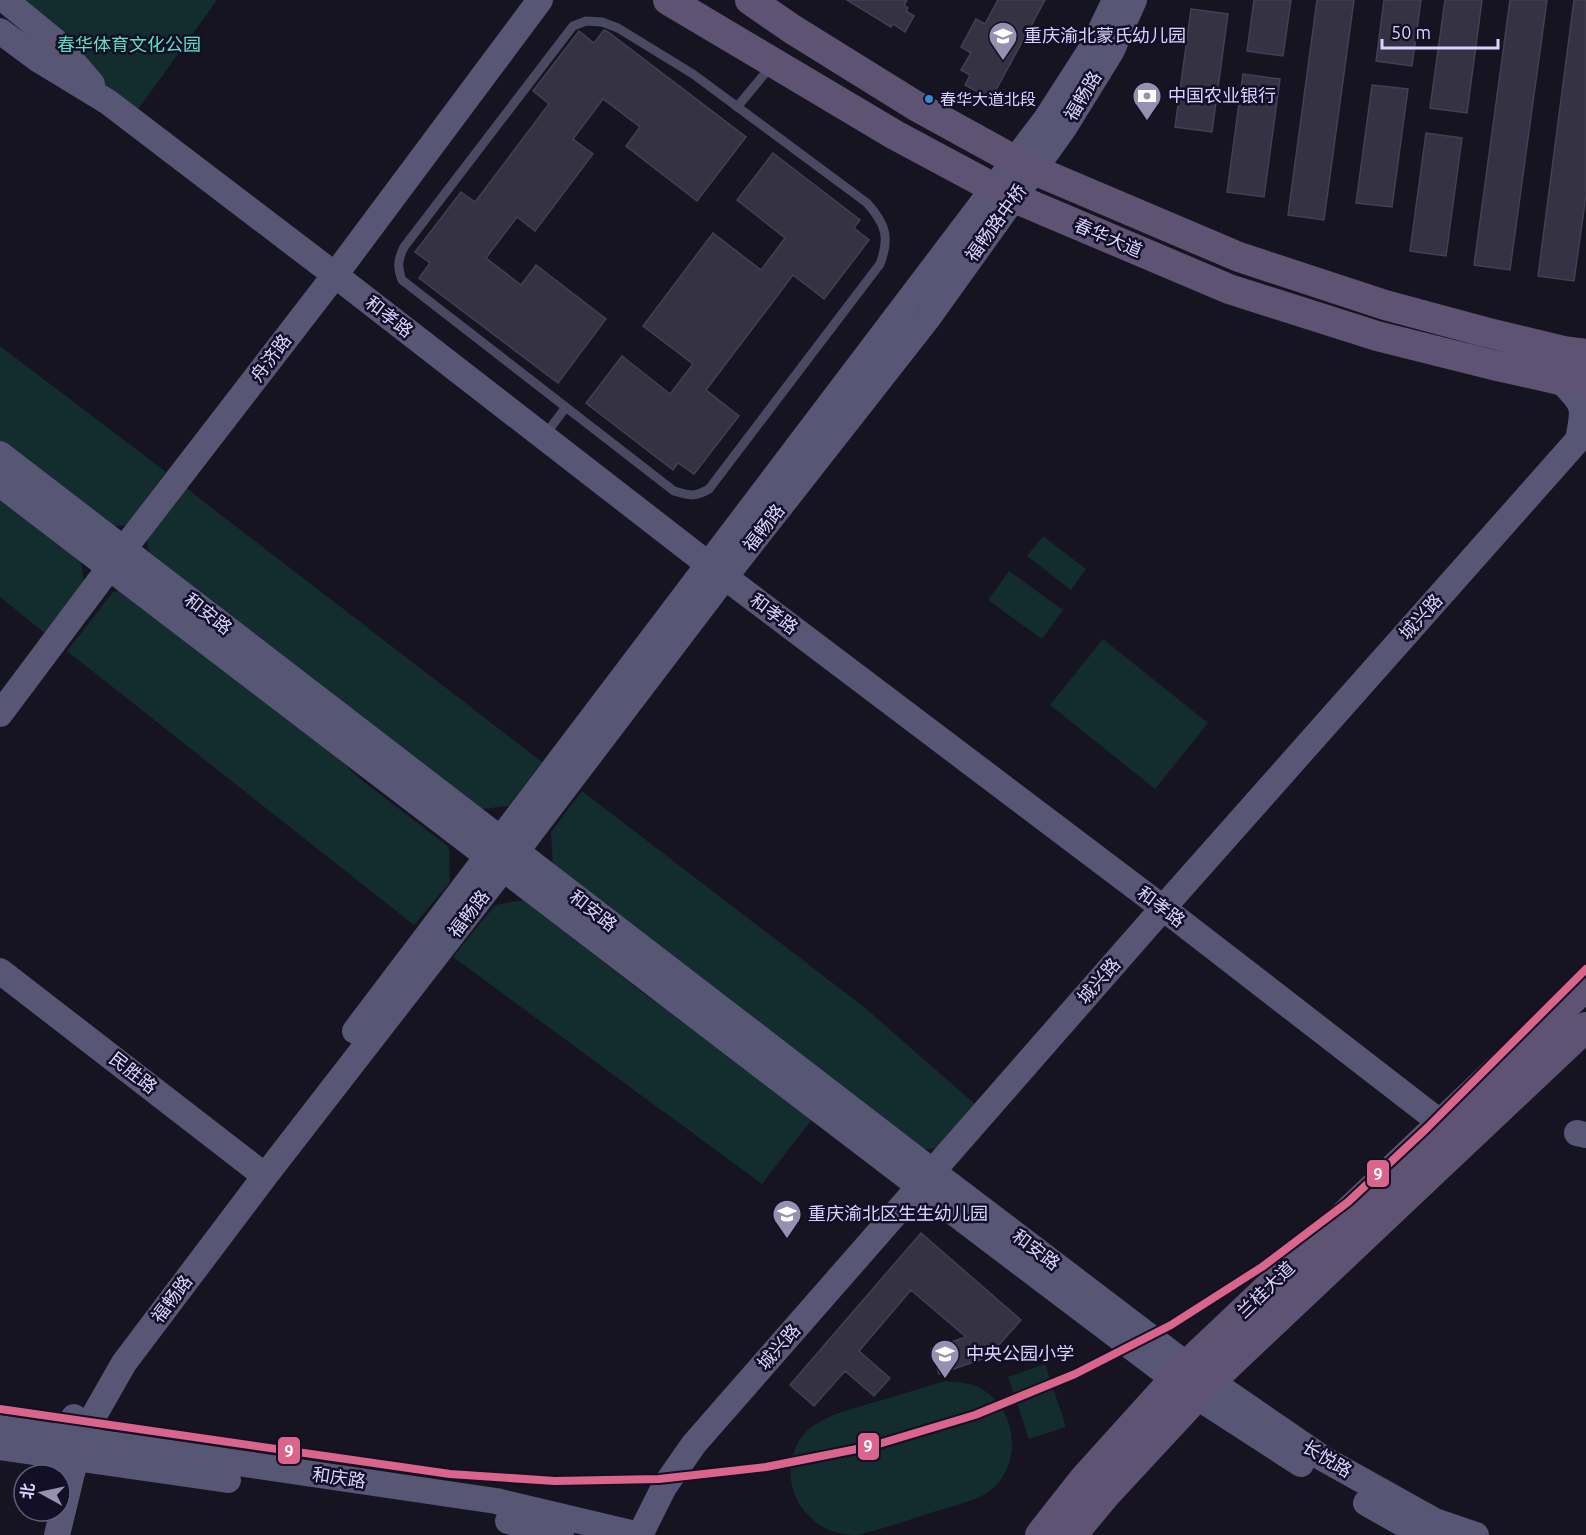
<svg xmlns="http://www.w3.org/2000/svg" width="1586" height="1535" font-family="Ubuntu,'Noto Sans SC',sans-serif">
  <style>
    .green { fill: #132c2d }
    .building { fill: #343243; stroke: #433f54; stroke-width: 1.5 }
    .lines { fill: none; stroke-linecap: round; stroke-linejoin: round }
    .lane { stroke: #4a4962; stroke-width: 9 }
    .secondary { stroke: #575674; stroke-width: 26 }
    .primary { stroke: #5e5373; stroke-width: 30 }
    .metro-1-casing { stroke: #130f26; stroke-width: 12 }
    .metro-1 { stroke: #da648a; stroke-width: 8 }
    .bus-dot { fill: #338bd7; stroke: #130f26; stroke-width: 2 }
    .labels { text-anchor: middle; stroke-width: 5; stroke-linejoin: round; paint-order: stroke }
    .bus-label { font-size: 16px; fill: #d9d4ff; stroke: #130f26; text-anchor: start }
    .poi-label { font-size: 18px; fill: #d9d4ff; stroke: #130f26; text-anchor: start }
    .park-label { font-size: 18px; fill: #5fe0c0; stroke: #130f26 }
    .street-label { font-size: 18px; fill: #d9d4ff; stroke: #130f26 }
    .line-badge { stroke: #130f26; stroke-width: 2 }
    .badge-label { font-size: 16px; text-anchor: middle; font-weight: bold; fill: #fff }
  </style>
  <rect width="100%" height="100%" fill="#161421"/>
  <path class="green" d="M16,0H217L137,111L111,91L58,34Z
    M0,346L166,472L126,525L105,527L0,446Z
    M186,488L542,762L508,806L474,810L150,559L147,539Z
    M0,496L80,557L84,582L46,634L0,597Z
    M1043,536L1086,569L1071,590L1027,556Z
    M1009,571L1063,610L1042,639L988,600Z
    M127,589L318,738L359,778L449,847L450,882L414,925L67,651L113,592Z
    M1103,639L1208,723L1155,789L1050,705Z
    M582,791L864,1007L976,1105L937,1148L916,1150L553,867L551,832Z
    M524,900L647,996L688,1021L813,1118L762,1184L453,957L495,905Z
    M1045,1364L1066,1427L1029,1439L1008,1377Z
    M946,1381C960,1382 973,1383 985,1391C1020,1414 1022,1472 985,1494C969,1503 950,1507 933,1512C912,1519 890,1527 868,1532C864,1533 859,1535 855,1535C802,1535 772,1476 803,1435C807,1430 815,1424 821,1421C835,1413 852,1409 868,1404C894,1397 920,1388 946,1381Z"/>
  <path class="building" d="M847,0H907L904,5L908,8L906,11L914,16L905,32L893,24L891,27Z
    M998,0H1045L991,99L965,85L970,75L961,70L971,53L961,47L976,19L985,24Z
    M1254,0H1291L1283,56L1247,51Z
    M1317,0H1354L1324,220L1288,215Z
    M1384,0H1421L1412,66L1376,61Z
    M1445,0H1482L1467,113L1430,108Z
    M1510,0H1547L1510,270L1474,265Z
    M1574,0H1586V195L1574,281L1538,276Z
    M1191,9L1228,14L1212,132L1175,127Z
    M604,30L608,32L746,137L697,201L626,146L640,127L603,99L573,139L593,154L535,231L517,217L486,258L521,285L536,265L606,319L558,383L419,278L430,263L415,252L461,192L475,202L549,104L533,91L579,31L594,43Z
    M1243,74L1280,79L1264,197L1227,192Z
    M1372,85L1408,89L1392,207L1356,203Z
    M1426,133L1462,138L1446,256L1410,251Z
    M773,153L860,220L854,228L869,240L824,299L793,275L706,390L739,416L694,474L678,463L673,470L586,403L622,356L670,394L693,364L643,326L713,233L761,270L785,238L737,200Z
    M921,1233L1021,1320L988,1357L939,1374L931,1349L966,1337L911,1290L859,1351L890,1378L874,1396L845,1371L814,1406L790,1385Z"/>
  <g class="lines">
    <path class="lane" d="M586,21L602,22L618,28L693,74L867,203C886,224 890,238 880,264L709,489C695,497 690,496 674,491L402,280C397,267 398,259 404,247L573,26Z
      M737,107L772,65
      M545,435L566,407"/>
    <path class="secondary" d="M5,0L55,41L92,84
      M0,31L39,60L108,102L335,275L709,565L1163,908L1441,1123
      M1560,380C1585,405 1585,406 1578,440
      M0,454L932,1171L1187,1365L1324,1459L1435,1521L1476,1535
      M0,484L920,1187L1196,1396L1301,1464
      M0,714L110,567L335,275L540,0
      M0,971L265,1176
      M355,1031L1046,119L1093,46L1115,0
      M1577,1133L1586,1135
      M0,1428L496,1501L639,1535
      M0,1447L228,1480
      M52,1475L62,1438L74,1417
      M1366,1503L1423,1535
      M508,1521L561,1535
      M57,1535L80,1440L124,1363L265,1176L503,869L725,577L928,318L1064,128L1111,52L1134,0
      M640,1535L664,1487L694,1444L1163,908L1578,440L1586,434"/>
    <path class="primary" d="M668,0L895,135L1005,194L1229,289L1377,336L1493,365L1560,380L1586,384
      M750,0L792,29L916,106L1027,167L1239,257L1385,305L1485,332L1564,351L1586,354
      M1040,1535L1084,1479L1187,1365L1586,986
      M1072,1535L1107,1493L1210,1382L1586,1027"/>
    <g class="metro-1-casing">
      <path id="metro-1" d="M0,1409L450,1474L555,1481L659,1479L766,1467L872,1446L975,1415L1075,1374L1171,1325L1262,1267L1348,1202L1427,1128L1586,969"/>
    </g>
    <use href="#metro-1" class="metro-1"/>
  </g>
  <defs>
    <g id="school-pin" transform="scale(1.5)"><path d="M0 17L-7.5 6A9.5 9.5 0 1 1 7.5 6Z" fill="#9591b1" stroke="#130f26"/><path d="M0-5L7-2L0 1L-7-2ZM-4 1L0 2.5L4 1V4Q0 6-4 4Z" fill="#fff"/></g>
    <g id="bank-pin" transform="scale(1.5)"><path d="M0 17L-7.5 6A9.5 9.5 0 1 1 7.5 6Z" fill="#9591b1" stroke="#130f26"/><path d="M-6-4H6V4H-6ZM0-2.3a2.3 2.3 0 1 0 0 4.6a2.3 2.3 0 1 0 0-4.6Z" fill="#fff"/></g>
  </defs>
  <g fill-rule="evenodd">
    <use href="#school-pin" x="1003" y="36"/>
    <use href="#bank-pin" x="1147" y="96"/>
    <use href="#school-pin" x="787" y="1214"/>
    <use href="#school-pin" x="945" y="1354"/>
  </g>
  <circle class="bus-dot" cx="929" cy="99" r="5"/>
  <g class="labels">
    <g class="bus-label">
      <text x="940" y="105">春华大道北段</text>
    </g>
    <g class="poi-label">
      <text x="1024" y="42">重庆渝北蒙氏幼儿园</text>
      <text x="1168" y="102">中国农业银行</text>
      <text x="808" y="1220">重庆渝北区生生幼儿园</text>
      <text x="966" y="1360">中央公园小学</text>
    </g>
    <g class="park-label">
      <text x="129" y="51">春华体育文化公园</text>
    </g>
    <g class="street-label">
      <text transform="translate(1083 96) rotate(-59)" y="6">福畅路</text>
      <text transform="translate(996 223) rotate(-54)" y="6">福畅路中桥</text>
      <text transform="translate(1108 238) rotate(23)" y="6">春华大道</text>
      <text transform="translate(389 317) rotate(38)" y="6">和孝路</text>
      <text transform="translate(271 358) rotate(-53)" y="6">舟济路</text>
      <text transform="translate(764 528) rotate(-52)" y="6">福畅路</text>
      <text transform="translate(208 614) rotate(38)" y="6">和安路</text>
      <text transform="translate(774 614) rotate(37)" y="6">和孝路</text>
      <text transform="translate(1421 617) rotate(-48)" y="6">城兴路</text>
      <text transform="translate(1161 907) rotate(37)" y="6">和孝路</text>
      <text transform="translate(593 911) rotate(38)" y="6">和安路</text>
      <text transform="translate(469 914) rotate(-52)" y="6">福畅路</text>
      <text transform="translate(1099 981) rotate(-49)" y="6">城兴路</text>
      <text transform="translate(133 1073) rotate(38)" y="6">民胜路</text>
      <text transform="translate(1036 1250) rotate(37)" y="6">和安路</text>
      <text transform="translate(1266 1290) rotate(-44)" y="6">兰桂大道</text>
      <text transform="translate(172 1299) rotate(-53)" y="6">福畅路</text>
      <text transform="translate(779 1347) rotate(-49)" y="6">城兴路</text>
      <text transform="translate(1327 1459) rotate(31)" y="6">长悦路</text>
      <text transform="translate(339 1478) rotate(8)" y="6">和庆路</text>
    </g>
  </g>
  <g class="line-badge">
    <rect x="1366" y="1159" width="24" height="29" rx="6" fill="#da648a"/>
    <rect x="857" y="1432" width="23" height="29" rx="6" fill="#da648a"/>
    <rect x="277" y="1436" width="24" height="29" rx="6" fill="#da648a"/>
  </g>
  <g class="badge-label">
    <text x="1378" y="1180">9</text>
    <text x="868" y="1452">9</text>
    <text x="289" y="1457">9</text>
  </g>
  <g transform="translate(42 1493) rotate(278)"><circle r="28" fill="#130f26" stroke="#625e7d" stroke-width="1.5"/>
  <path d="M0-4.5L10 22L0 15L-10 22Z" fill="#9591b1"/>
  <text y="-9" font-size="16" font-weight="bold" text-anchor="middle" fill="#d9d4ff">北</text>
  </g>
  <path d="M1382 39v9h116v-9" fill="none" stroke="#d9d4ff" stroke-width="3"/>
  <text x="1391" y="39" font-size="18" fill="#d9d4ff" stroke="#130f26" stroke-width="4.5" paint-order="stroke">50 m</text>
</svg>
